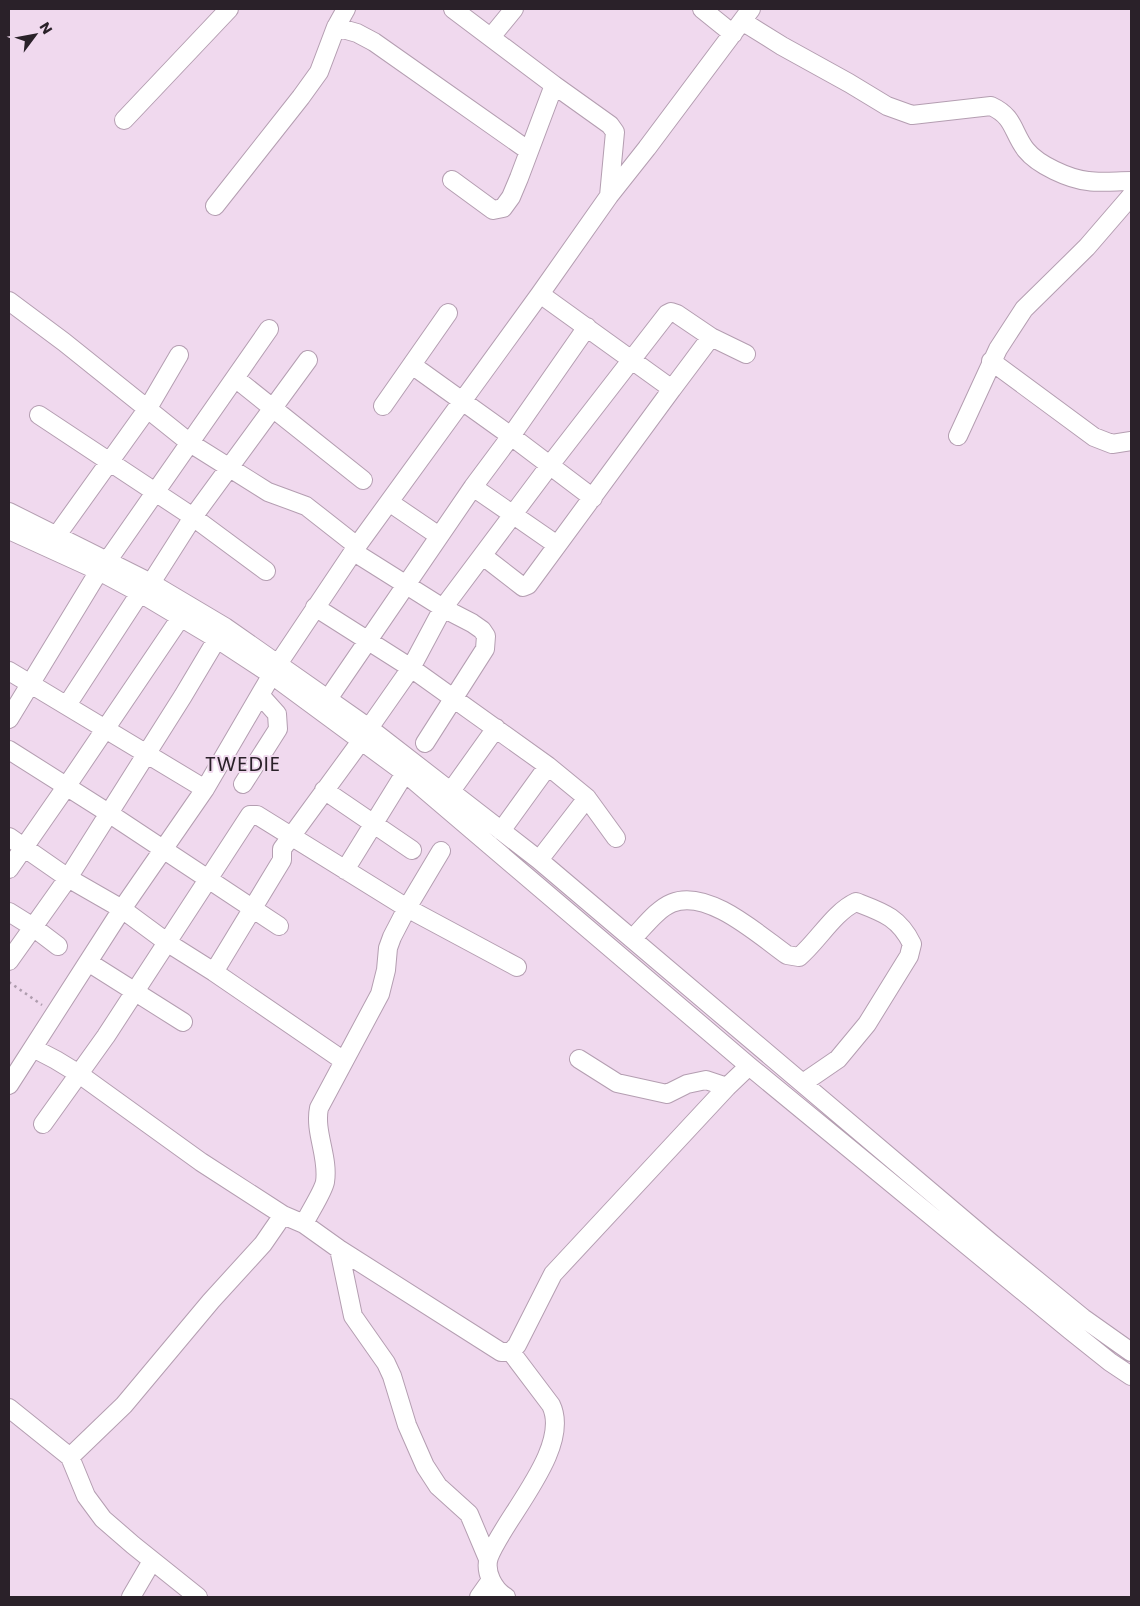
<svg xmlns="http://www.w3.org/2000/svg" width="1140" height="1606" font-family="Poppins,sans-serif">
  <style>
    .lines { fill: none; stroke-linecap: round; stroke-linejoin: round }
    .minor-casing { stroke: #b49eb1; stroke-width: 20 }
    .path { stroke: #af9dae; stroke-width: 2.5; stroke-dasharray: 2.5 4; stroke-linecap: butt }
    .minor { stroke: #fff; stroke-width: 18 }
    .labels { text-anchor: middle; stroke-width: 4; stroke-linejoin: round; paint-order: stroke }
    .quarter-label { font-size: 20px; letter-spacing: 1px; fill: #2a2129; stroke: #f0d9ee }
  </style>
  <rect width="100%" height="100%" fill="#f0d9ee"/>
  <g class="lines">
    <g class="minor-casing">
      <path id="minor" d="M453,9L554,85L610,125L615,132L609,196
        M702,9L733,34
        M742,21L782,46L849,83L887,106L912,115L991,106C1015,117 1012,132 1026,150C1038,165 1069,179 1088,181C1102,183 1117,181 1131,181
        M336,27L357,33L374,42L529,151
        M491,37L514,9
        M124,120L229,9
        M452,180L493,210L503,208L511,197L519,178L554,85
        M215,206L301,97L319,72L336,27L346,9
        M9,301L64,342L190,443L268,492L306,506L357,546
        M991,361L1094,437L1112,444L1131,441
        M412,365L511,436L593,498
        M235,378L363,480
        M672,389L711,337
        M383,406L448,313
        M39,415L193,517L266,571
        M958,436L998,349L1024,309L1087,247L1131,196
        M473,487L557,545
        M389,502L439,536
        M9,512L151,583L225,627L369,728L539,860L990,1242L1083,1318L1131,1352
        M9,530L99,571L140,593L217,639L272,675L405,773L749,1066L1070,1330L1110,1362L1131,1376
        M57,535L148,408L179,355
        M354,552L443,608L472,623L482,630L486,636L485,649L425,743
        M483,556L523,587L528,585L672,389L540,294
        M108,560L269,329
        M151,583L193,517L308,360
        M315,607L411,668L548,766L587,798L616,838
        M9,671L205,789
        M328,699L473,487L511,436L587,327
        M67,705L140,593
        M9,719L99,571
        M369,728L411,668L443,608L550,465L667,314L671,312L677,314L711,337L746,354
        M9,750L110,814L279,926
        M243,784L278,729L277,714L260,695
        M324,790L412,850
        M451,791L496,728
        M501,831L548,766
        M9,837L68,878L122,909L168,943L214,972L344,1061
        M539,860L587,798
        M9,869L66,787L181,617
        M345,870L405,773
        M9,912L33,927L58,946
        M632,939C644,927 657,909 672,903C708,888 760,936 787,955L799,957C818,941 834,912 856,902C882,912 899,917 912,944L909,956L867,1024L838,1059L803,1083
        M9,961L68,878L183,696L217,639
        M88,962L183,1022
        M214,972L282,860V849L361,741
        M33,1048L56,1060L79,1074L201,1162L283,1215L304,1224L339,1249L501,1352H511L517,1345L553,1274L727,1087L749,1066
        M579,1059L617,1083L667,1094L687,1084L706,1080L727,1087
        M9,1085L122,909L205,789L278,664L357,546L540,294L609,196L647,148L751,9
        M43,1124L106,1036L250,815H257L407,908L517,967
        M304,1224C309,1213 323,1192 325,1182C329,1157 314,1132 319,1108L380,994L386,970L388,948L392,937L407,908L441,851
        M339,1249L353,1316L386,1363L392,1376L407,1425L425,1466L438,1486L469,1514L488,1559
        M9,1408L70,1457L86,1496L103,1519L133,1545L198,1597
        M70,1457L124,1405L211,1301L263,1244L283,1215
        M131,1597L152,1561
        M479,1597L491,1580
        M506,1597C494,1590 484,1572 489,1557C504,1518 572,1448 551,1405L511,1352"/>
    </g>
    <path class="path" d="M9,982L42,1005"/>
    <use href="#minor" class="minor"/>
  </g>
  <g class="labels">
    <g class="quarter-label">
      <text x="243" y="771">TWEDIE</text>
    </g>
  </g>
  <rect width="1140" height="1606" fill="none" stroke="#2a2129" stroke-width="20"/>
  <g transform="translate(35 35) rotate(58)" stroke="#f0d9ee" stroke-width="4" paint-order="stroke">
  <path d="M0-4L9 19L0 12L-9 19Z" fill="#2a2129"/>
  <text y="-8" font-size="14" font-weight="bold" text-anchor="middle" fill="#2a2129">N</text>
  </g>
</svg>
